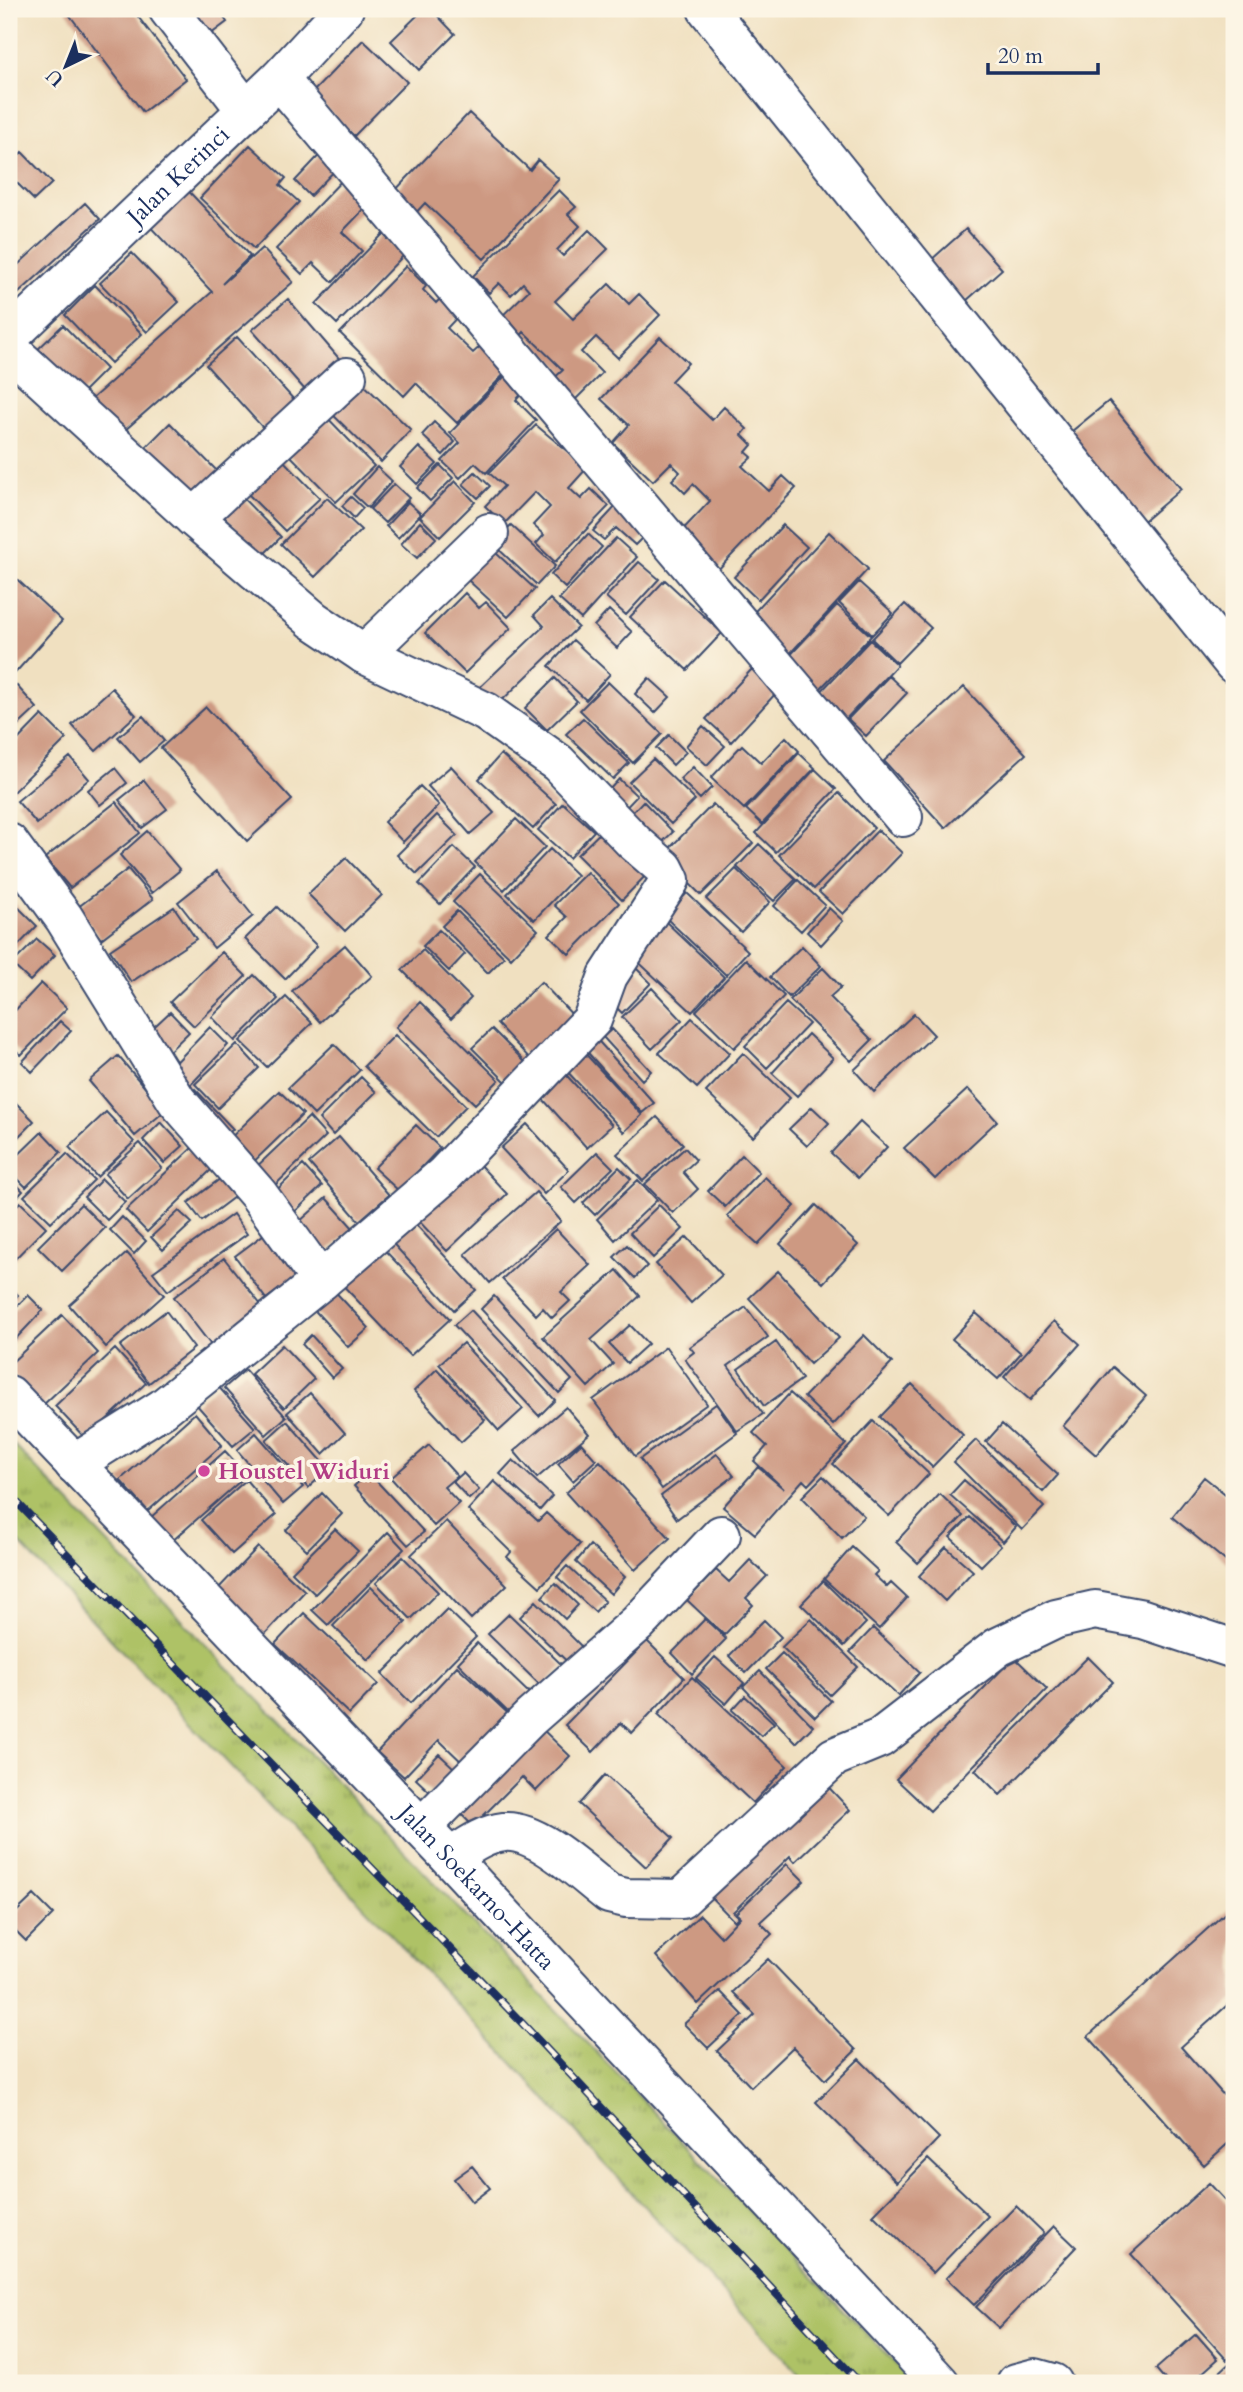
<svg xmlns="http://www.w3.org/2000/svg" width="1243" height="2392" font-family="Cardo,serif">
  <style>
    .grass { fill: url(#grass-tufts); stroke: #647862; stroke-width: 2 }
    .building { fill: #cd9982 }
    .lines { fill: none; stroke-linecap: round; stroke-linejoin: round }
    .minor-casing { stroke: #3b4a6d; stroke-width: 42 }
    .highway-casing { stroke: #3b4a6d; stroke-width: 42 }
    .minor { stroke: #fff; stroke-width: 38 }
    .highway { stroke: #fff; stroke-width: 38 }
    .rail-casing { stroke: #1b2f5e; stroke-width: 8 }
    .rail { stroke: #fcf5e5; stroke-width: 5; stroke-dasharray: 16; stroke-linecap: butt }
    .hotel-dot { fill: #d1479c; stroke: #fcf5e5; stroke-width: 2.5 }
    .labels { text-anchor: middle; stroke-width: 7; stroke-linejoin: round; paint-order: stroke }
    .street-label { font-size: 24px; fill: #1b2f5e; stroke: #fcf5e5 }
    .hotel-label { font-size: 24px; font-weight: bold; fill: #b23c85; stroke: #fcf5e5; text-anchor: start }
  </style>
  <defs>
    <pattern id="grass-tufts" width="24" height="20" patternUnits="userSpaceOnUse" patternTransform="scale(1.75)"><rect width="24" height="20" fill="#aec266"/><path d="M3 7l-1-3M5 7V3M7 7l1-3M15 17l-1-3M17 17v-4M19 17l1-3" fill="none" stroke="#8d9e57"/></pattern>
  </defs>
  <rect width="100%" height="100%" fill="#fcf5e5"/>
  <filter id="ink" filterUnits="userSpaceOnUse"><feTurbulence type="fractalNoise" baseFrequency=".0143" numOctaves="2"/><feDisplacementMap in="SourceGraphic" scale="14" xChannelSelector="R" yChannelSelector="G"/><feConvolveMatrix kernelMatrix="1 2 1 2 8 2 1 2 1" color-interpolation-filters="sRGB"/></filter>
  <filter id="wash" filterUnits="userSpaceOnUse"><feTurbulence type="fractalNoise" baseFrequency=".00686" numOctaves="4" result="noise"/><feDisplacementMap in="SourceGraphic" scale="28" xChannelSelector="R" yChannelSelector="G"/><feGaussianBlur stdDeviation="1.57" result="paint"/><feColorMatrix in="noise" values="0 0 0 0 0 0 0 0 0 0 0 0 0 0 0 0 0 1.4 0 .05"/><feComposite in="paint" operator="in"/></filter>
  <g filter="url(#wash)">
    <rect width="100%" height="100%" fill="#f0e0c0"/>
    <path class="grass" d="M9,1440L914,2383H807L514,2065L9,1532Z"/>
    <g id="blocks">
      <path class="building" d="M65,9H132L186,79L143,112Z
        M178,9H217L227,22L211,34Z
        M424,9H431L455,34L419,70L391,41Z
        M363,40L407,82L354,136L311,94Z
        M469,113L530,170L538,160L559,179L484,259L425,203L412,217L390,196Z
        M250,145L286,178L280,185L299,202L254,249L200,198Z
        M327,147L343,162L310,196L295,181Z
        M22,152L52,183L34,200L9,175V164Z
        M348,174L374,199L342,232L362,251L333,282L313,263L302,274L276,249Z
        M180,182L250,256L222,284L262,248L293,282L116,438L86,404L212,292L142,218Z
        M559,190L576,207L568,214L580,226L557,250L563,256L589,230L608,249L555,301L573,319L609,284L629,304L639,294L660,315L618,358L596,337L581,352L602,373L571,404L550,382L563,370L524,332L518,339L499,319L529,290L523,283L511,295L499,283L489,293L473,276Z
        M85,203L100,219L9,302V273Z
        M966,229L1002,269L957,309L921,269Z
        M383,234L404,255L337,324L316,304Z
        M132,253L179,302L147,332L100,283Z
        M406,266L426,286L423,290L436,303L444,295L462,312L447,328L473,353L485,342L511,367L457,423L416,383L404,396L340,333Z
        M95,285L142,334L111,363L65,315Z
        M288,299L348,369L313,399L252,330Z
        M63,325L106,369L76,399L32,355Z
        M237,337L305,412L274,440L206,365Z
        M660,337L688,363L671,381L712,420L724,407L747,429L742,435L752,445L746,452L752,457L742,466L769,491L783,476L796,488L712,576L674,539L710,501L693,484L685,493L672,480L680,472L671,463L653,481L613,443L629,425L601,399Z
        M509,372L527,388L516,400L536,420L486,473L475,463L460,478L442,461L460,443L450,433Z
        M355,376L411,430L381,462L325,407Z
        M1109,401L1181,489L1139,525L1066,436Z
        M320,410L374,466L336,502L282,447Z
        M434,422L455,442L443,455L422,435Z
        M170,423L223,477L191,509L138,455Z
        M536,425L587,468L569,488L581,499L591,489L609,506L555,562L536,544L544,535L533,525L550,507L535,492L504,524L485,506L504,486L489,473Z
        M419,447L437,464L417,484L400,467Z
        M276,453L320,498L285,531L241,487Z
        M440,465L453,478L430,501L417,488Z
        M377,467L392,481L368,508L353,494Z
        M475,472L490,486L478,498L463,484Z
        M455,481L475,502L440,537L420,517Z
        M394,484L409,498L385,523L370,509Z
        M236,491L281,537L263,555L217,510Z
        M351,497L363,508L354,518L342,506Z
        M327,498L361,530L315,577L281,544Z
        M408,502L421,514L398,538L386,526Z
        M618,504L648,532L635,545L616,528L604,540L593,531Z
        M420,522L436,538L417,558L401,544Z
        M511,525L555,566L537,585L493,544Z
        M783,525L807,547L758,600L734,577Z
        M829,532L868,569L784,660L744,623Z
        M588,534L602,547L565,588L551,575Z
        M616,538L637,557L581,619L559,599Z
        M483,541L535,589L508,617L456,569Z
        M639,562L659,579L626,615L606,597Z
        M9,572L62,621L16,672L9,666Z
        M665,580L722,633L687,670L630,617Z
        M859,582L893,613L872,635L839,603Z
        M465,593L479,608L486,602L511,628L465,673L425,633Z
        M550,599L578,627L494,708L477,690L544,626L534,615Z
        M905,604L931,628L897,663L872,639Z
        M837,605L871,636L817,692L784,662Z
        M609,610L632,632L617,648L594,626Z
        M573,640L610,674L586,700L549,666Z
        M870,640L897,665L840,725L813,700Z
        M752,669L777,692L731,742L706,719Z
        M889,676L907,693L866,736L848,719Z
        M555,678L577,701L547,730L525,708Z
        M649,678L670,697L655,713L635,694Z
        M608,682L662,734L633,763L580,710Z
        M16,685L37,708L9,734V691Z
        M964,687L1026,754L945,828L884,761Z
        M112,688L136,715L96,751L72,725Z
        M206,707L292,800L247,841L161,748Z
        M42,715L66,739L10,795L9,749Z
        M143,716L164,741L140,762L118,737Z
        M583,718L629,763L613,779L566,734Z
        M703,726L725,746L707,765L686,746Z
        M669,735L686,752L673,765L656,748Z
        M786,737L799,751L744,809L711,778L742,745L761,763Z
        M799,753L815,768L762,824L746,809Z
        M501,754L556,804L533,829L479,779Z
        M70,757L89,779L37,824L17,801Z
        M653,759L695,800L671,824L629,782Z
        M451,766L494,813L470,834L428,786Z
        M693,767L712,787L700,799L680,779Z
        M115,768L127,783L100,805L88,790Z
        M815,769L836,789L776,852L756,833Z
        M619,779L637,796L617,817L599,801Z
        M144,780L167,809L142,828L119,800Z
        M420,786L439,805L403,842L384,822Z
        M839,793L874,828L814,889L779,855Z
        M643,801L673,832L656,848L627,818Z
        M116,802L140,833L70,888L45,858Z
        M563,803L594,831L569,858L538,830Z
        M713,804L753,843L701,895L662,856Z
        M437,815L457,835L417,874L397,855Z
        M516,819L545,847L504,890L475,862Z
        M605,828L649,872L622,900L577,855Z
        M878,830L902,853L843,914L819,892Z
        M147,831L180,870L152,893L120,855Z
        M759,844L796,879L774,901L737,867Z
        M454,847L475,867L440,904L419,884Z
        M550,849L577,875L534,920L507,894Z
        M346,858L382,895L345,931L308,894Z
        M128,869L153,899L101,939L77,908Z
        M736,869L770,902L741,932L706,899Z
        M217,871L253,916L214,948L178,902Z
        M587,872L619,903L569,954L549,935L567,917L554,905Z
        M480,874L538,930L511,958L453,902Z
        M798,880L825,905L801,931L774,906Z
        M687,893L748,951L726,975L665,917Z
        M12,901L37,926L9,955V904Z
        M174,907L196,939L131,982L110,950Z
        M277,907L317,946L285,979L245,939Z
        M829,908L843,921L821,945L807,932Z
        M457,911L504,957L488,973L442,926Z
        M664,920L724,977L692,1012L631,955Z
        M439,930L465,954L449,971L423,946Z
        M37,939L55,955L30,981L12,964Z
        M345,945L372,976L320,1022L292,991Z
        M802,946L821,966L789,997L770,977Z
        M423,950L471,998L451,1019L402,970Z
        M222,952L246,976L194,1026L170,1002Z
        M746,959L784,996L734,1048L696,1011Z
        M632,964L651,983L622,1013L603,994Z
        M823,968L841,987L830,997L872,1040L851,1061L790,1000Z
        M254,975L278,999L235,1041L212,1017Z
        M541,982L580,1023L536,1065L497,1024Z
        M41,983L67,1008L21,1055L9,1044V1017Z
        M652,988L682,1020L652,1049L622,1017Z
        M286,997L312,1023L267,1067L240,1041Z
        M420,1002L499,1080L475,1104L396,1027Z
        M786,1003L809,1024L767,1068L745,1046Z
        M170,1012L189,1032L161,1059L141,1039Z
        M914,1014L934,1035L874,1092L854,1070Z
        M692,1018L730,1053L697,1088L659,1053Z
        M60,1021L71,1031L32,1072L22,1062Z
        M210,1027L228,1045L182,1094L163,1076Z
        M492,1029L533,1070L513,1089L472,1048Z
        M612,1029L651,1071L642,1080L603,1037Z
        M592,1034L654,1103L642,1113L580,1044Z
        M808,1034L833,1058L797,1096L772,1073Z
        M395,1035L466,1106L436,1137L364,1066Z
        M237,1044L259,1068L218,1108L195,1084Z
        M334,1044L360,1070L314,1115L288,1088Z
        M581,1049L642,1115L624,1132L563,1067Z
        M743,1053L790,1098L753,1137L706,1092Z
        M118,1056L165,1111L135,1136L89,1081Z
        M558,1066L612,1125L587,1148L533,1088Z
        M361,1077L376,1092L333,1135L319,1119Z
        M195,1089L233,1129L218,1143L180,1103Z
        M968,1089L997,1121L935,1179L904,1148Z
        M279,1091L303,1114L244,1171L221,1147Z
        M9,1096L34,1121L9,1146Z
        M812,1107L829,1123L807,1146L789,1129Z
        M106,1112L134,1142L97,1177L69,1147Z
        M309,1117L326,1136L269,1191L251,1172Z
        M657,1117L683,1144L643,1181L617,1154Z
        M161,1122L183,1146L164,1163L143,1140Z
        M860,1122L887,1147L858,1178L831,1153Z
        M527,1124L569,1170L544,1194L501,1148Z
        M416,1125L440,1148L399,1191L374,1168Z
        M42,1132L61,1152L26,1187L9,1170V1164Z
        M339,1137L389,1195L359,1221L309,1163Z
        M140,1143L162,1168L128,1199L105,1174Z
        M192,1148L212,1169L147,1232L126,1210Z
        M685,1148L696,1160L683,1172L698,1189L673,1213L645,1184Z
        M597,1152L613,1168L576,1203L561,1187Z
        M67,1154L94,1180L51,1222L24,1196Z
        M742,1155L759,1172L725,1207L708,1191Z
        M477,1162L507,1194L447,1251L417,1219Z
        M303,1165L322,1186L285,1221L266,1200Z
        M619,1167L631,1179L595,1215L583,1203Z
        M9,1177L23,1191L9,1206Z
        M765,1177L795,1206L758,1244L727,1216Z
        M102,1179L125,1202L107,1220L84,1197Z
        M220,1179L234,1197L202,1221L188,1203Z
        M638,1180L657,1200L615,1240L597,1219Z
        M536,1192L561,1221L490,1283L465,1254Z
        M326,1198L353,1228L316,1262L289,1231Z
        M20,1202L46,1227L9,1265V1214Z
        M81,1204L105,1228L62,1271L38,1247Z
        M659,1205L683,1229L653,1258L630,1233Z
        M816,1205L858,1245L823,1283L780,1244Z
        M179,1211L192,1223L163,1250L151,1237Z
        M233,1214L247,1234L168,1291L153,1272Z
        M122,1217L146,1241L134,1254L110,1230Z
        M409,1217L476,1290L454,1310L387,1237Z
        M271,1229L303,1272L266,1299L235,1256Z
        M556,1229L590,1265L561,1292L570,1301L552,1318L543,1308L536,1315L502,1279Z
        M687,1237L722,1275L691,1303L656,1264Z
        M375,1240L450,1319L410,1356L336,1278Z
        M627,1245L647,1266L635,1278L614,1257Z
        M127,1253L164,1295L106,1347L69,1305Z
        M224,1258L261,1305L211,1345L174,1297Z
        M617,1270L640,1296L591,1340L613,1364L588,1387L543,1337Z
        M778,1271L839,1338L810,1364L749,1298Z
        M328,1284L369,1328L348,1347L308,1303Z
        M9,1286L18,1295L9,1305Z
        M28,1295L43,1310L9,1346V1314Z
        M494,1296L572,1380L559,1393L481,1309Z
        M746,1307L768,1337L728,1366L763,1414L737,1431L685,1359L694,1352L690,1347Z
        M471,1310L555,1400L539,1416L454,1325Z
        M166,1311L194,1348L149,1383L120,1346Z
        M976,1313L1021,1353L998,1379L952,1339Z
        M62,1315L98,1353L42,1406L9,1371V1365Z
        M1054,1321L1080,1344L1030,1400L1004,1377Z
        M630,1325L648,1344L627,1363L609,1344Z
        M311,1335L342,1369L332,1378L302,1344Z
        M864,1335L892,1363L833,1425L804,1397Z
        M776,1342L802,1379L764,1406L738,1369Z
        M463,1343L523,1409L499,1431L439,1364Z
        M282,1345L314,1379L284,1408L251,1374Z
        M666,1347L707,1404L635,1456L593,1400Z
        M115,1349L146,1383L86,1439L55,1406Z
        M1113,1367L1146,1396L1096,1455L1063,1426Z
        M437,1369L485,1420L461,1442L414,1391Z
        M245,1370L286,1417L266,1435L224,1388Z
        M912,1384L963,1435L932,1467L880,1417Z
        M217,1385L255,1428L233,1446L196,1404Z
        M310,1393L345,1433L323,1454L287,1413Z
        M790,1393L846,1444L808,1485L803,1480L755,1534L723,1507L758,1467L784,1489L754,1461L767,1446L753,1433Z
        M716,1404L737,1433L662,1489L640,1459Z
        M566,1407L589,1434L537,1478L514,1451Z
        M195,1413L222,1445L148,1511L120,1480Z
        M287,1421L329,1469L308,1488L266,1440Z
        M873,1421L929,1474L889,1516L833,1464Z
        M1002,1424L1058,1475L1043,1492L986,1442Z
        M256,1433L303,1487L283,1504L237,1450Z
        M976,1440L1044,1507L1022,1530L954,1462Z
        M581,1443L596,1460L573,1481L558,1464Z
        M429,1445L457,1476L444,1487L459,1503L434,1526L391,1478Z
        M225,1451L247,1475L171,1542L150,1518Z
        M717,1454L734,1476L677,1519L661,1496Z
        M513,1460L552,1496L540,1510L500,1474Z
        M600,1461L670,1538L635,1570L566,1493Z
        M369,1473L424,1532L408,1545L354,1486Z
        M463,1473L479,1490L469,1499L453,1482Z
        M823,1476L864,1516L842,1538L802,1497Z
        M1204,1477L1234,1501V1568L1172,1517Z
        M246,1480L276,1515L232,1554L201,1520Z
        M964,1480L1016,1527L1003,1542L950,1495Z
        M494,1481L538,1521L546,1513L580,1544L540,1587L507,1557L511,1552L468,1510Z
        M322,1493L342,1514L307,1550L286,1530Z
        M940,1494L963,1516L918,1563L896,1542Z
        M970,1517L1001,1546L981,1566L950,1537Z
        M446,1521L507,1585L471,1619L411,1555Z
        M335,1529L358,1551L315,1594L292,1572Z
        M388,1532L404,1549L328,1625L312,1610Z
        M590,1545L625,1577L611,1594L576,1562Z
        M258,1547L305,1591L264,1635L217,1590Z
        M852,1547L878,1571L874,1575L887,1587L891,1583L907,1598L879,1629L824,1579Z
        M946,1547L973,1571L945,1601L919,1576Z
        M403,1557L438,1592L411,1619L376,1583Z
        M750,1560L767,1576L746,1598L753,1605L724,1635L687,1600L716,1570L729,1582Z
        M567,1566L605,1601L595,1612L557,1577Z
        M823,1581L866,1623L844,1646L801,1604Z
        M555,1583L578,1605L565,1619L542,1597Z
        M371,1587L406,1622L368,1660L333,1626Z
        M536,1601L587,1652L573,1667L520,1617Z
        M447,1609L476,1637L411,1703L382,1674Z
        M304,1613L378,1684L349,1714L275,1644Z
        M509,1614L563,1666L542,1687L488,1634Z
        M705,1619L726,1639L692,1674L672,1653Z
        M811,1619L858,1667L830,1695L782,1647Z
        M764,1620L781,1637L746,1673L729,1656Z
        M873,1628L920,1672L898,1696L850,1652Z
        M647,1641L684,1678L632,1733L621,1723L593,1752L565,1725Z
        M477,1643L532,1696L512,1716L458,1663Z
        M782,1653L831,1701L815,1717L766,1669Z
        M715,1657L744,1683L726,1704L696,1678Z
        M1014,1657L1047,1689L930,1811L896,1779Z
        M1088,1657L1113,1682L1000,1795L975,1770Z
        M457,1666L515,1720L469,1769L439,1740L404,1777L377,1752Z
        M760,1671L813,1726L796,1743L743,1687Z
        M692,1677L787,1766L753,1803L658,1714Z
        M745,1696L774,1723L761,1736L732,1710Z
        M537,1724L570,1756L536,1791L522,1777L473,1826L455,1808Z
        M439,1754L454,1768L431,1793L416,1779Z
        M605,1775L673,1838L646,1867L579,1804Z
        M820,1778L850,1810L795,1862L790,1856L733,1912L738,1917L734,1921L703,1889Z
        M787,1864L804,1881L760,1922L772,1934L698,2004L656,1956L700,1915L721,1937L740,1917L736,1913Z
        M34,1895L53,1914L26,1941L9,1924V1919Z
        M1234,1905V1999L1181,2047L1234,2107V2138L1204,2165L1088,2036Z
        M768,1959L856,2050L825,2080L793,2047L751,2087L717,2051L755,2015L733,1992Z
        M720,1991L743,2015L708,2048L684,2024Z
        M859,2059L939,2138L897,2182L816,2102Z
        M928,2159L988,2216L933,2273L873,2215Z
        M472,2166L490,2188L472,2202L454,2179Z
        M1209,2183L1234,2210V2353L1227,2360L1131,2254Z
        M1016,2206L1044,2233L974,2305L946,2278Z
        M1054,2226L1076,2247L999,2328L976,2307Z
        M1196,2334L1218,2359L1191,2383H1168L1156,2369Z
        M1234,2359V2383H1208Z"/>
    </g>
  </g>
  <g filter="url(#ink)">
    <use href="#blocks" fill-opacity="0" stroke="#3b4a6d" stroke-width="2"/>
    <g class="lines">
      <g class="minor-casing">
        <g id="minor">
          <path d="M168,9L246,110"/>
          <path d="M707,9L1234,664"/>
          <path d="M279,79L903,817"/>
          <path id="s1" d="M9,337L279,79L344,9"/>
          <path d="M9,349L194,518L313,620L364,654L486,712L558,763L634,842L664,868L670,880L608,976L592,1020L443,1176L321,1281L163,1408L74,1464"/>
          <path d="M194,518L347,377"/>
          <path d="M364,654L489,533"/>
          <path d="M9,843L64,918L177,1101L258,1194L321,1281"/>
          <path d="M421,1828L530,1718L638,1623L721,1535"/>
          <path d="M450,1858C467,1847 484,1834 504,1832C537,1829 583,1874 609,1894L626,1898L681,1899L834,1757L880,1738L998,1647L1056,1619L1095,1610L1143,1619L1231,1648"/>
          <path d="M1016,2383L1035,2378L1053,2383"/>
        </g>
      </g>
      <g class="highway-casing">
        <g id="highway">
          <path id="s2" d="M9,1395L450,1858L940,2383"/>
        </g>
      </g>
      <use href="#minor" class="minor"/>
      <use href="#highway" class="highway"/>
      <g class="rail-casing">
        <path id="rail" d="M9,1494L523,2024L860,2383"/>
      </g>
      <use href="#rail" class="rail"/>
    </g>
  </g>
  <circle class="hotel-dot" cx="204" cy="1471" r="7"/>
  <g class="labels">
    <g class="street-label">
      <text dy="8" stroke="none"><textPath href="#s1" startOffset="234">Jalan Kerinci</textPath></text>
      <text dy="8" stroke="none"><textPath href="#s2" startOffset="679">Jalan Soekarno-Hatta</textPath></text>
    </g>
    <g class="hotel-label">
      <text x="218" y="1479">Houstel Widuri</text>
    </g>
  </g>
  <rect width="1243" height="2392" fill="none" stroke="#fcf5e5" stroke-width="35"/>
  <g transform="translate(66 66) rotate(223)" stroke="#fcf5e5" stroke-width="5" paint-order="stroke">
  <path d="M0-5L12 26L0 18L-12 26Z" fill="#1b2f5e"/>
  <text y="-10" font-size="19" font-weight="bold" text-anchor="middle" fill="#1b2f5e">U</text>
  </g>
  <path d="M988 63v10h110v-10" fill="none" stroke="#1b2f5e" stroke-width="3.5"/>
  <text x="998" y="63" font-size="21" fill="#1b2f5e" stroke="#fcf5e5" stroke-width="5" paint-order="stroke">20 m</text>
</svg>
